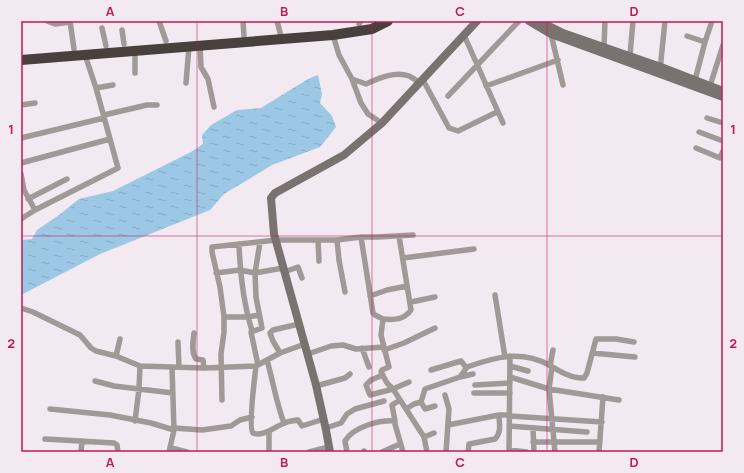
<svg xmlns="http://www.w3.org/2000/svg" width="744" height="473" font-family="Manrope,sans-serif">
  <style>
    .water { fill: url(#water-ripples) }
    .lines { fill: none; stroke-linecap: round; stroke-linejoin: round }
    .street { stroke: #9f9998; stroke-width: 5.5 }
    .secondary { stroke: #7a7270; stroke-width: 8 }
    .highway { stroke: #493f3d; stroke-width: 10 }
    .grid { fill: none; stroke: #c2185b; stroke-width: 1; stroke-opacity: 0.55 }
    .neatline { fill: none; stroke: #c2185b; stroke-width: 1.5 }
    .grid-label { font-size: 13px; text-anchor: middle; font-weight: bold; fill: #c2185b }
  </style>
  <defs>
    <pattern id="water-ripples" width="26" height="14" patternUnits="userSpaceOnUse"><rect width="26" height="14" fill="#9cc8e5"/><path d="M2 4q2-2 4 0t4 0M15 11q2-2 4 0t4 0" fill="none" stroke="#86abc4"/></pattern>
  </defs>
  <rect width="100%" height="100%" fill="#f2e9f1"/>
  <path class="water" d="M318,75L322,94L320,103L332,116L336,127L320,147L272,165L224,194L210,210L100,254L21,295V240L32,239L37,230L59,215L79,199L113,191L191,152L203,144L202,135L211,125L237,110L261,108L308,79Z"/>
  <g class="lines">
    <path class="street" d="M47,21L55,24L70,22
      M70,21L74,49
      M159,21L166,41
      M243,21L244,36
      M277,21L282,40
      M359,24L361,21
      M102,28L106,46
      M122,30L124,44
      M551,34L563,85
      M333,35L339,55L352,79L361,103L368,114L382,123
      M464,35L503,123
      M687,36L705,42
      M200,45L201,67L208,79L214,107
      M604,46L605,21
      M630,55L633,21
      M660,70L665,21
      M135,73V50
      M352,79L366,84C379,78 395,71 409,76C413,78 417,81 420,83
      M423,80L449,128L458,131L497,112
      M695,80L705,42L712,21
      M186,83L189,46
      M486,86L558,60
      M710,86L723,45
      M96,88L113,85
      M448,96L519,21
      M21,105L35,103
      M104,115L147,105H157
      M707,118L723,123
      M699,132L723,141
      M21,138L104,118V116
      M696,148L720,158L723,151
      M21,163L110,139
      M21,174L24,190L35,210L21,219
      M28,199L67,179
      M35,210L118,168L96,88L85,55
      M361,237L373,313L375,315L383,319L381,335L389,367L382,370L381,372L387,383L393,389L406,409
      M318,240L319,261
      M337,240L339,260L345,292
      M239,244C240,274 243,302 252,331
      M403,258L474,249
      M284,272L298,267L302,278
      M216,273L240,270L255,273L283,268
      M495,295L505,357
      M370,296L387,290L407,286
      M411,302L435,297
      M21,308L33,312L80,335L91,348L96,351L116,356L140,366L204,368L256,366L280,353L305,344
      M224,317H248L259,315
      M383,319C394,320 404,320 411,310L399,236
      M194,333C193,341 191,353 196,359L203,360L204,368
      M178,342L179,367
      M362,348L369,367
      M384,350L404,343L435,328
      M280,353L273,341L270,333L273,330L299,324
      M592,353L635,357
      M308,354L331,346L343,345L356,349L384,347
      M116,356L120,339
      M267,360C273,381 276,402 284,423
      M258,365L251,332L262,328L256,297L255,273L260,242
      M256,366C255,375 248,428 253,433C254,434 258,434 259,434C269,433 276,426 285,423C288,421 293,421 297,420H298L302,426L324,419
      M510,366L528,371
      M550,366L553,350
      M552,367L549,389L555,452
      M431,370L461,361L465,366L467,367
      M383,375L371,380L366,385L370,395L393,389L409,382
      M460,377L473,374
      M510,377L549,389L619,400
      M95,381L114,386L173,393
      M475,385L510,383
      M316,386L345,378L350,374
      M474,393H510
      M445,395L449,409L446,452
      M222,400L221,354L224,332V317L220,287L212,252V247L276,240H337L361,237H378L413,235
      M421,402L425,409L435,406
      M50,409L110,415L151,423L174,430
      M510,416L602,422
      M135,421L139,389L140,366
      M395,421L392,405L400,400
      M448,425L499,415H510
      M509,426L587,432
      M174,428L202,430L231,426L240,420L252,417
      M326,428L341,423L347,414L355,409L384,401
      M533,428L534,452
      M424,437L434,433
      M45,439L114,443L117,445L118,452
      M533,442H600
      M171,448L187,452
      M509,450L527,452
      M364,451V452
      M81,452L82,441
      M169,452L174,430L172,367
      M269,452V431
      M309,452L329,447
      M347,452L345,441C354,426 380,420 395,421V424L403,452
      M382,452L400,444
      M427,452L424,437L406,409L414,404L421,402L425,389L460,377L467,367C495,357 521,350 549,365C559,371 572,379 584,378L587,373L596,339H616L634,342
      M468,452L469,444L495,439C502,432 499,423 499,415
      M509,452L510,356
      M599,452L603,397"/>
    <path class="secondary" d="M529,21L551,34L723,97
      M539,21L563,33L661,67L723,91
      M330,452L326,430L316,385L274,234L271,198L275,193L344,155L382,123L477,21"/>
    <path class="highway" d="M21,60L333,35L372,29L388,21"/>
  </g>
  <path class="grid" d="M197,21V452M372,21V452M547,21V452M21,236H723"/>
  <rect width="744" height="473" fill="none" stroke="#f2e9f1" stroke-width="44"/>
  <rect x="22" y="22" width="700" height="429" class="neatline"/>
  <g class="grid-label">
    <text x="110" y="16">A</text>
    <text x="284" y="16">B</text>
    <text x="460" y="16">C</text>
    <text x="634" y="16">D</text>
    <text x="11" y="134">1</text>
    <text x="733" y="134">1</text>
    <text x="11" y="348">2</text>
    <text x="733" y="348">2</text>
    <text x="110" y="467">A</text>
    <text x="284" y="467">B</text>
    <text x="460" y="467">C</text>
    <text x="634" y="467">D</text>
  </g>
</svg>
